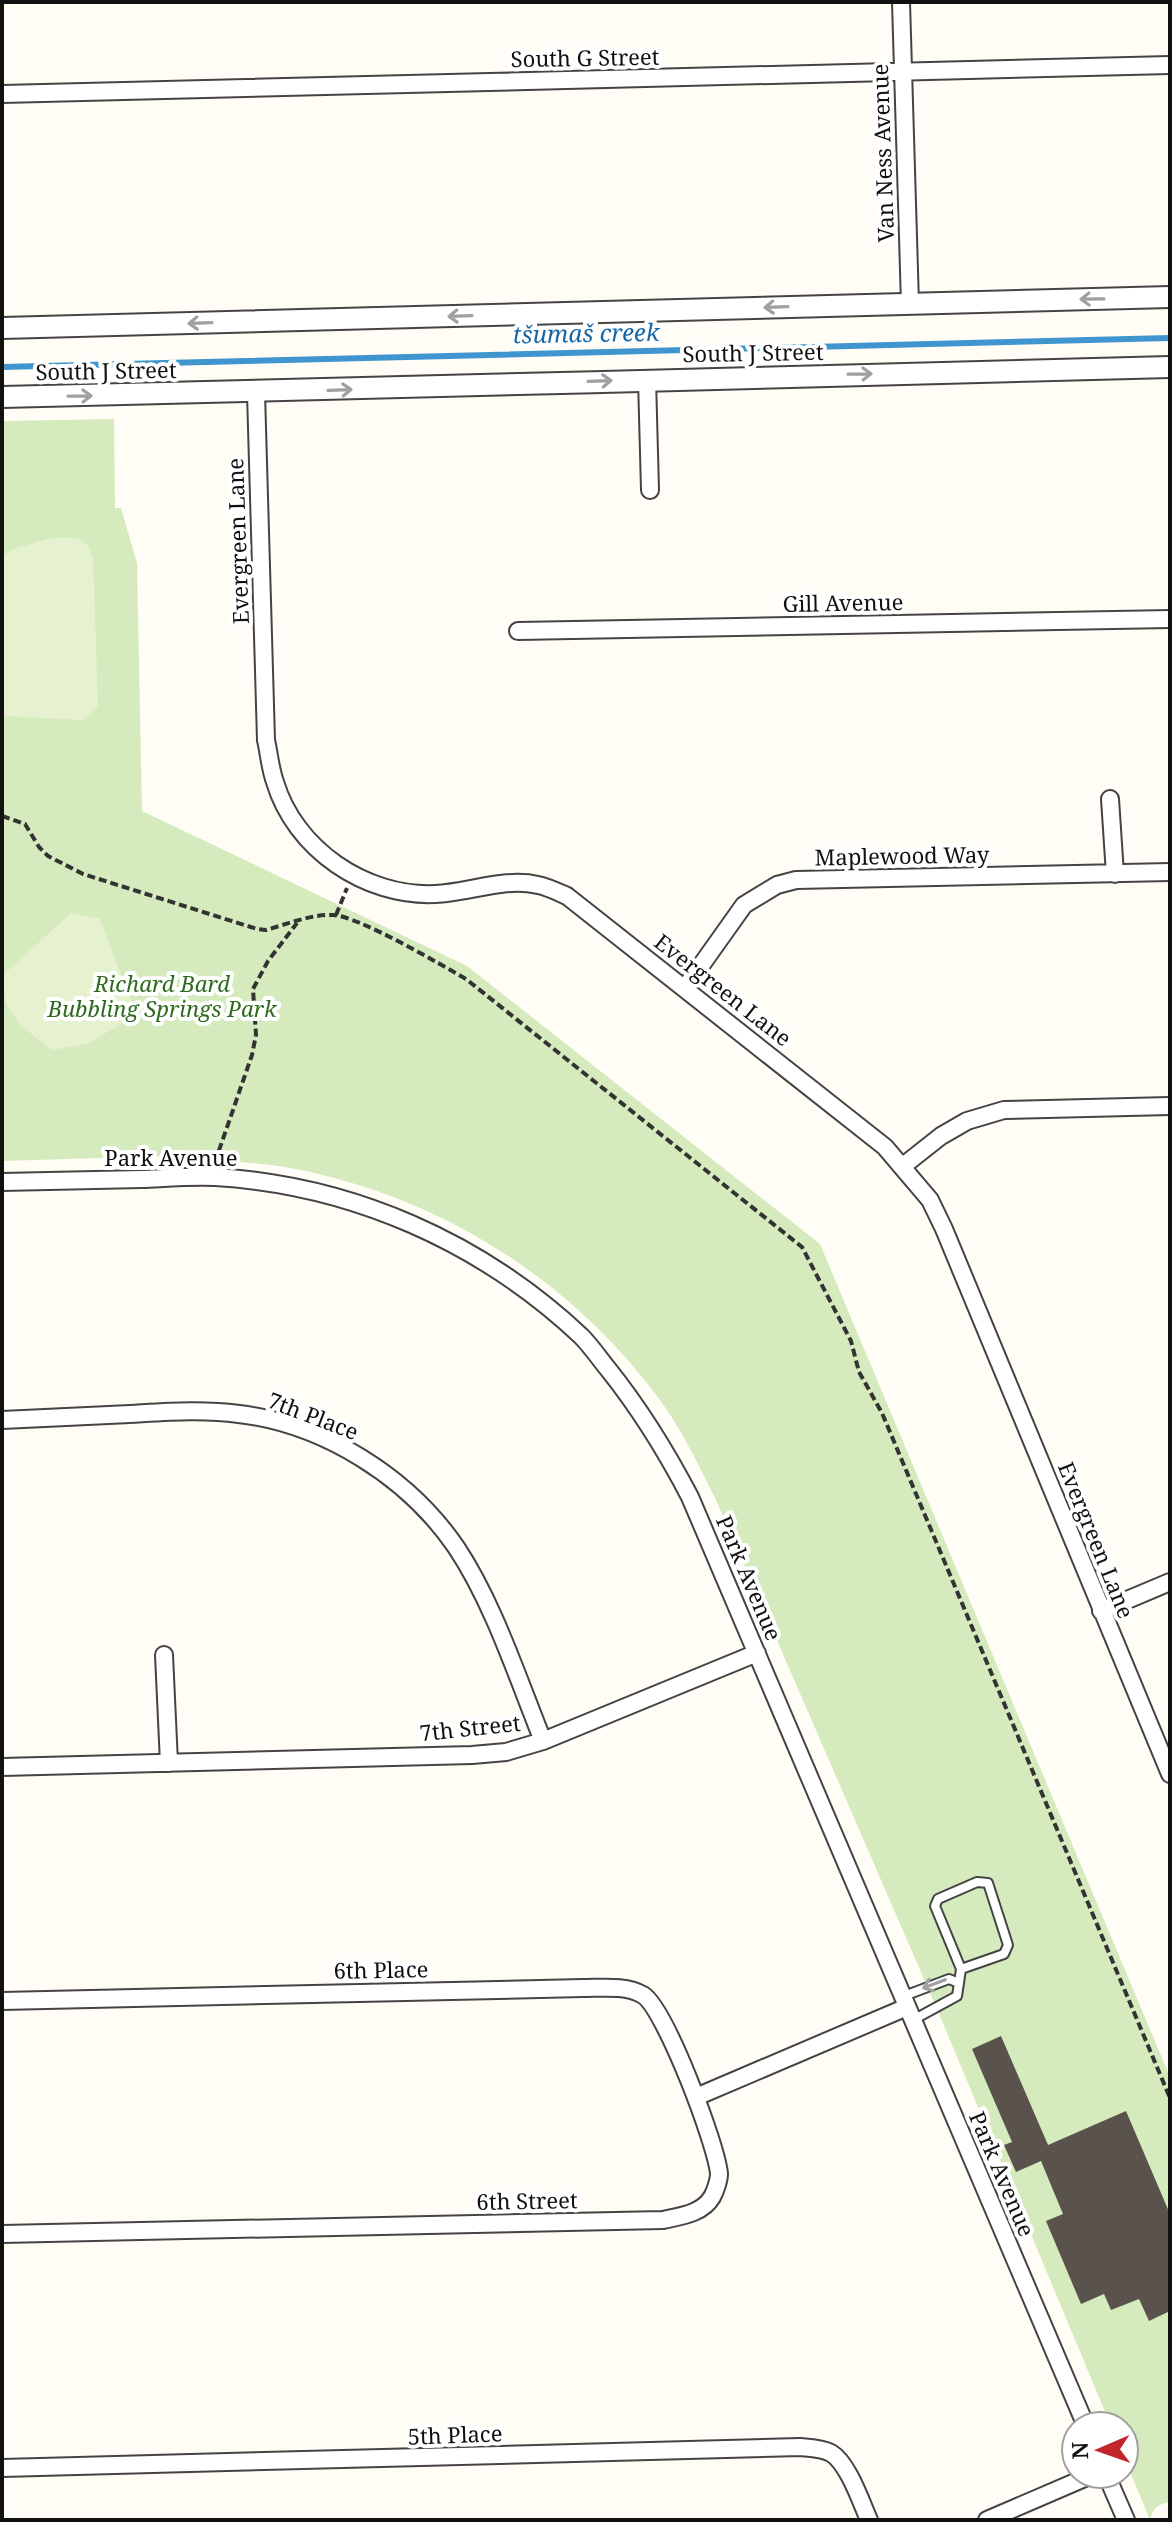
<svg xmlns="http://www.w3.org/2000/svg" width="1172" height="2522" font-family="'Noto Serif',serif">
  <style>
    .green { fill: #d5ebbd }
    .pitch { fill: #e6f2cf }
    .lines { fill: none; stroke-linecap: round; stroke-linejoin: round }
    .stream { stroke: #3f96cf; stroke-width: 6 }
    .building { fill: #5a524d }
    .service-casing { stroke: #444; stroke-width: 12 }
    .minor-casing { stroke: #444; stroke-width: 20 }
    .tertiary-casing { stroke: #444; stroke-width: 24 }
    .path { stroke: #333; stroke-width: 4; stroke-dasharray: 8 4; stroke-linecap: butt }
    .service { stroke: #fff; stroke-width: 8 }
    .minor { stroke: #fff; stroke-width: 16 }
    .tertiary { stroke: #fff; stroke-width: 20 }
    .oneway { stroke: #a0a0a0 }
    .labels { text-anchor: middle; stroke-width: 8; stroke-linejoin: round; paint-order: stroke }
    .street-label { font-size: 22px; fill: #111; stroke: #fff }
    .park-label { font-size: 22px; font-style: italic; fill: #2f6b1f; stroke: #fff }
    .water-label { font-size: 24px; font-style: italic; fill: #1768a6; stroke: #fff }
  </style>
  <rect width="100%" height="100%" fill="#fffdf5"/>
  <path class="green" d="M114,419L115,508H121L137,563L142,811L467,966L820,1244L1170,2077V2502C1158,2504 1153,2508 1150,2520L1124,2457V2426H1111L937,2009L716,1500C699,1466 682,1430 660,1400C574,1283 448,1202 306,1171C263,1161 218,1161 174,1160L168,1156L2,1161V421Z"/>
  <path class="pitch" d="M51,538H78L88,546L93,560L98,706L83,720L2,716V556L13,549Z
    M71,913L100,919L136,1015L87,1044L52,1050C24,1028 2,1015 2,976Z"/>
  <g class="lines">
    <path class="stream" d="M2,367L1170,338"/>
  </g>
  <path class="building" d="M1001,2036L1048,2145L1126,2111L1170,2214V2311L1149,2321L1139,2299L1111,2310L1104,2294L1081,2304L1046,2221L1063,2214L1041,2161L1016,2172L1004,2145L1012,2142L972,2049Z"/>
  <g class="lines">
    <g class="service-casing">
      <path id="service" d="M959,1983L961,1969L935,1906L938,1899L977,1882L988,1883L1008,1945L1004,1954L961,1969
        M904,1996L949,1979L959,1983L957,1996L913,2020"/>
    </g>
    <g class="minor-casing">
      <path id="minor" d="M901,2L910,304
        M2,94L1170,65
        M647,379L650,490
        M256,393L266,740C269,753 270,768 275,782C295,849 365,897 435,894C469,893 504,877 538,885C548,887 558,892 567,896L885,1147L930,1200L944,1229L1170,1774
        M518,631L1170,619
        M1110,799L1115,874
        M685,988L744,905L777,885L796,880L1170,872
        M903,1166L941,1136L967,1121L1004,1110L1170,1106
        M2,1182C49,1181 95,1180 142,1179C166,1178 191,1176 215,1177C352,1185 481,1242 581,1336C591,1346 599,1358 608,1369C640,1409 666,1451 690,1497L1086,2426
        M2,1420C45,1418 87,1416 130,1414C166,1412 202,1409 239,1414C324,1424 408,1477 456,1547C493,1602 518,1679 543,1741
        M1101,1611L1170,1582
        M164,1655L169,1763
        M2,1767L472,1755L506,1752L543,1741L757,1653
        M2,2001L583,1988C602,1988 626,1985 643,1995C665,2008 717,2146 719,2174C719,2180 715,2192 712,2197C702,2214 680,2216 663,2220L2,2234
        M696,2097L907,2007
        M2,2468L800,2447C810,2448 822,2448 831,2453C848,2463 861,2502 869,2520
        M1106,2474L1126,2520
        M987,2520L1094,2474"/>
    </g>
    <g class="tertiary-casing">
      <path id="tertiary" d="M2,328L1170,297
        M2,397C391,389 781,376 1170,367"/>
    </g>
    <path class="path" d="M2,816L25,824L39,847L48,856L83,874L257,929L266,930C287,924 312,914 333,915C358,916 440,964 466,979L802,1247L851,1341L859,1372L882,1413L1170,2098
      M336,915L347,888
      M215,1162L252,1055L256,1035L253,989L268,961L297,923"/>
    <use href="#service" class="service"/>
    <use href="#minor" class="minor"/>
    <use href="#tertiary" class="tertiary"/>
  </g>
  <defs><path id="oneway-shaft" d="M-6 0H5M1.5-3L5.5 0L1.5 3" fill="none" stroke-width="1.6" stroke-linecap="round" stroke-linejoin="round" transform="scale(2)"/></defs>
  <g class="oneway">
    <use href="#oneway-shaft" transform="translate(1092 299) rotate(179)"/>
    <use href="#oneway-shaft" transform="translate(776 307) rotate(178)"/>
    <use href="#oneway-shaft" transform="translate(460 316) rotate(178)"/>
    <use href="#oneway-shaft" transform="translate(200 323) rotate(178)"/>
    <use href="#oneway-shaft" transform="translate(860 374) rotate(-1)"/>
    <use href="#oneway-shaft" transform="translate(600 381) rotate(-2)"/>
    <use href="#oneway-shaft" transform="translate(340 390) rotate(-2)"/>
    <use href="#oneway-shaft" transform="translate(80 396) rotate(-1)"/>
    <use href="#oneway-shaft" transform="translate(934 1984) rotate(159)"/>
  </g>
  <g class="labels">
    <g class="street-label">
      <text transform="translate(585 58) rotate(-1)" y="8">South G Street</text>
      <text transform="translate(883 153) rotate(-92)" y="8">Van Ness Avenue</text>
      <text transform="translate(753 353) rotate(-1)" y="8">South J Street</text>
      <text transform="translate(106 371) rotate(-1)" y="8">South J Street</text>
      <text transform="translate(238 541) rotate(-92)" y="8">Evergreen Lane</text>
      <text transform="translate(843 603) rotate(-1)" y="8">Gill Avenue</text>
      <text transform="translate(902 856) rotate(-1)" y="8">Maplewood Way</text>
      <text transform="translate(723 990) rotate(38)" y="8">Evergreen Lane</text>
      <text x="171" y="1166">Park Avenue</text>
      <text transform="translate(313 1416) rotate(21)" y="8">7th Place</text>
      <text transform="translate(1096 1540) rotate(68)" y="8">Evergreen Lane</text>
      <text transform="translate(749 1578) rotate(67)" y="8">Park Avenue</text>
      <text transform="translate(470 1728) rotate(-6)" y="8">7th Street</text>
      <text transform="translate(381 1970) rotate(-1)" y="8">6th Place</text>
      <text transform="translate(1002 2174) rotate(67)" y="8">Park Avenue</text>
      <text transform="translate(527 2201) rotate(-1)" y="8">6th Street</text>
      <text transform="translate(455 2435) rotate(-2)" y="8">5th Place</text>
    </g>
    <g class="park-label">
      <text x="162" y="992">Richard Bard<tspan x="162" dy="25">Bubbling Springs Park</tspan></text>
    </g>
    <g class="water-label">
      <text transform="translate(586 334) rotate(-1)" y="8">tšumaš creek</text>
    </g>
  </g>
  <rect width="1172" height="2522" fill="none" stroke="#111111" stroke-width="8"/>
  <g transform="translate(1100 2450) rotate(268)"><circle r="38" fill="#ffffff" stroke="#a0a0a0" stroke-width="2"/>
  <path d="M0-6L14 30L0 20L-14 30Z" fill="#c4262e"/>
  <text y="-12" font-size="22" font-weight="bold" text-anchor="middle" fill="#111111">N</text>
  </g>
</svg>
